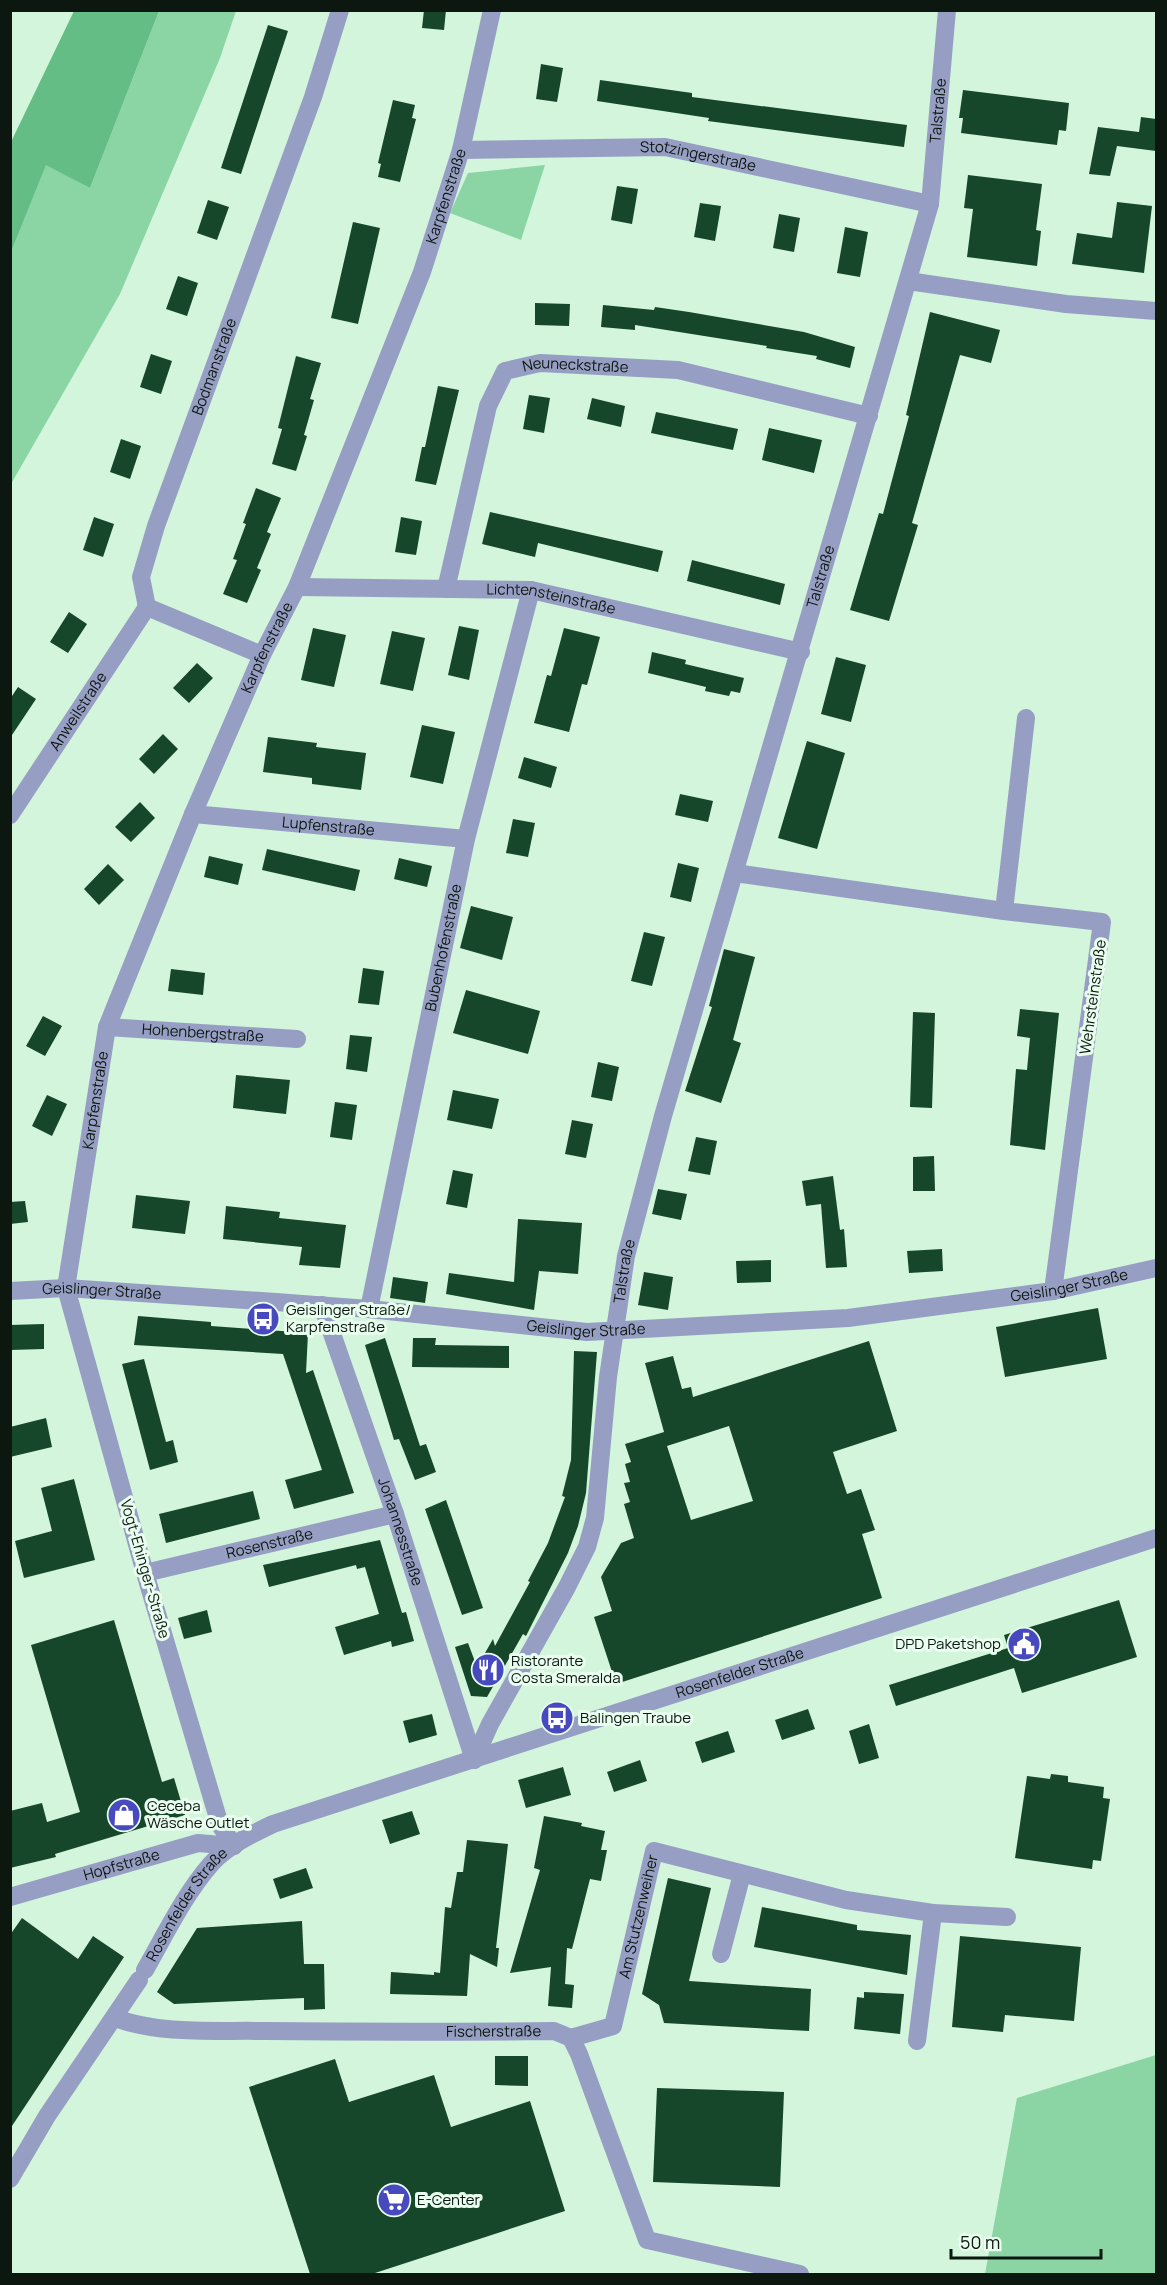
<svg xmlns="http://www.w3.org/2000/svg" width="1167" height="2285" font-family="Manrope,sans-serif">
  <style>
    .green { fill: #8bd5a4 }
    .forest { fill: #63bd84 }
    .building { fill: #16472a; fill-rule: evenodd }
    .lines { fill: none; stroke-linecap: round; stroke-linejoin: round }
    .street { stroke: #979ec3; stroke-width: 18 }
    .labels { text-anchor: middle; stroke-width: 6; stroke-linejoin: round; paint-order: stroke }
    .street-label { font-size: 15px; fill: #0b170f; stroke: #e9feef }
    .poi-label { font-size: 15px; fill: #0b170f; stroke: #e9feef; text-anchor: start }
  </style>
  <rect width="100%" height="100%" fill="#d2f5dc"/>
  <path class="green" d="M159,11H236L220,58L120,294L11,484V252L46,164L90,188Z
    M545,165L521,240L450,213L468,173Z
    M1156,2055V2274H985L1017,2098Z"/>
  <path class="forest" d="M74,11H159L90,188L46,165L11,252V142Z"/>
  <path class="building" d="M424,10H446L444,30L422,28Z
    M268,25L288,31L241,174L221,168Z
    M541,64L563,68L557,102L536,99Z
    M600,80L692,93V97L907,125L904,147L708,121L709,118L597,101Z
    M963,90L1069,103L1066,131L1059,130L1057,145L961,133L963,118H959Z
    M393,100L415,105L412,118L416,119L400,182L378,177L381,164L378,163Z
    M1141,117L1156,119V151L1117,146L1110,176L1089,174L1098,127L1139,132Z
    M968,175L1042,184L1036,230L1041,231L1037,266L967,257L973,209L964,208Z
    M617,186L638,189L632,224L611,220Z
    M208,200L229,207L217,240L197,233Z
    M1117,202L1152,206L1144,273L1072,264L1077,233L1112,238Z
    M700,203L721,206L715,241L694,237Z
    M779,214L800,218L794,252L773,248Z
    M353,222L380,228L358,324L331,318Z
    M845,227L868,232L860,277L837,273Z
    M178,276L198,283L187,316L166,309Z
    M535,303L570,304L569,326L535,325Z
    M603,305L654,310L655,307L689,312L804,332L855,347L850,368L816,359L817,356L766,348L767,346L635,325V330L601,327Z
    M930,312L1000,330L991,363L960,355L912,523L918,525L889,621L850,610L879,513L883,514L909,416L906,415Z
    M151,354L172,361L161,394L140,387Z
    M296,356L321,363L310,399L314,400L304,435L307,436L296,471L272,464L282,429L278,428Z
    M438,386L459,390L436,485L415,481L422,447H425Z
    M529,395L550,398L544,433L523,429Z
    M592,398L625,406L621,427L587,419Z
    M656,412L738,429L733,450L651,433Z
    M769,428L822,440L814,473L762,460Z
    M121,439L141,446L130,479L110,472Z
    M256,488L281,498L267,532L271,534L257,568L261,570L247,603L223,594L237,560L233,559L246,524L243,523Z
    M490,512L663,551L658,572L538,543L535,557L482,544Z
    M94,517L114,524L103,557L83,550Z
    M401,517L422,521L416,555L395,552Z
    M692,560L785,584L780,605L687,581Z
    M69,612L87,624L68,653L50,642Z
    M459,626L479,630L469,680L448,675Z
    M313,628L346,635L334,687L301,680Z
    M564,628L600,637L587,685L582,684L569,732L534,723L547,675L551,676Z
    M392,631L425,638L413,691L380,684Z
    M652,652L686,660L685,664L744,678L740,693L731,691L729,696L705,691L706,687L648,673Z
    M836,657L866,665L851,722L821,714Z
    M197,663L213,678L189,703L173,688Z
    M18,687L36,699L10,738V699Z
    M422,725L455,732L443,784L410,777Z
    M163,734L178,749L154,774L139,759Z
    M268,737L317,743L316,747L366,753L361,790L312,784V778L263,772Z
    M807,741L845,753L817,849L778,838Z
    M524,757L557,767L551,788L518,778Z
    M680,794L713,801L708,822L675,815Z
    M140,802L155,818L131,842L115,827Z
    M513,819L535,823L528,857L506,853Z
    M267,849L360,870L355,891L262,870Z
    M209,856L243,864L238,885L204,877Z
    M399,858L432,866L427,887L394,879Z
    M678,863L699,868L691,902L670,897Z
    M108,864L124,880L99,905L84,889Z
    M471,906L513,917L502,960L460,948Z
    M644,932L665,937L652,986L631,981Z
    M724,949L755,957L733,1040L741,1043L721,1103L685,1091L712,1007L709,1006Z
    M363,968L384,971L379,1005L358,1003Z
    M171,969L205,973L203,995L168,991Z
    M466,990L540,1011L528,1054L453,1033Z
    M1020,1009L1059,1013L1045,1150L1010,1145L1016,1069L1027,1070L1030,1038L1017,1036Z
    M913,1012L935,1013L932,1108L910,1107Z
    M43,1016L62,1026L45,1056L26,1046Z
    M350,1035L372,1037L367,1072L346,1069Z
    M598,1062L619,1067L612,1101L591,1097Z
    M236,1075L290,1080L286,1114L233,1108Z
    M453,1090L499,1099L492,1129L447,1120Z
    M47,1095L67,1104L52,1136L32,1126Z
    M335,1102L357,1105L352,1140L330,1137Z
    M572,1120L593,1124L586,1158L565,1154Z
    M696,1137L717,1141L710,1175L688,1171Z
    M934,1156L935,1191H913V1157Z
    M453,1170L473,1174L467,1208L446,1204Z
    M833,1176L840,1230L844,1229L847,1267L826,1268L821,1204L806,1206L802,1181Z
    M658,1189L687,1194L681,1220L652,1214Z
    M136,1195L190,1201L185,1234L132,1228Z
    M25,1201L28,1222L10,1224V1202Z
    M226,1206L280,1212L279,1218L346,1225L340,1268L299,1265L302,1247L223,1239Z
    M518,1219L582,1223L578,1274L539,1271L534,1310L446,1294L449,1273L514,1282Z
    M942,1249L943,1271L909,1273L907,1251Z
    M771,1260V1282L737,1283L736,1261Z
    M644,1272L673,1277L668,1310L638,1305Z
    M393,1277L428,1282L425,1303L390,1298Z
    M1098,1308L1107,1359L1005,1377L996,1327Z
    M138,1316L211,1322V1326L308,1333L306,1373L313,1370L354,1493L294,1509L285,1480L322,1470L283,1354L134,1345Z
    M44,1324V1349L10,1350V1325Z
    M385,1338L420,1446L426,1444L436,1472L415,1480L399,1439L394,1440L365,1345Z
    M413,1338H436L435,1345L509,1346V1368L412,1367Z
    M869,1341L897,1431L833,1452L847,1494L861,1489L875,1530L862,1534L882,1598L616,1684L594,1617L612,1611L601,1577L621,1543L634,1538L624,1504L630,1502L624,1483L630,1482L625,1464L631,1462L625,1444L664,1432L645,1363L673,1356L682,1389L691,1387L693,1397ZM729,1426L753,1501L691,1520L667,1446Z
    M574,1351L597,1352L586,1493L578,1526L568,1553L526,1636L523,1634L487,1697L471,1696L455,1647L468,1643L477,1667L493,1639L495,1646L530,1582L528,1581L548,1543L565,1497L562,1496L571,1460Z
    M144,1359L166,1442L173,1440L178,1462L150,1470L122,1364Z
    M46,1418L52,1447L10,1457V1427Z
    M74,1479L95,1560L24,1578L15,1541L52,1531L41,1488Z
    M253,1491L260,1519L166,1543L159,1514Z
    M446,1500L483,1608L462,1615L425,1509Z
    M380,1540L402,1613L406,1612L414,1641L392,1647L391,1641L344,1655L335,1627L379,1614L365,1567L357,1569L356,1565L269,1587L263,1565Z
    M1119,1600L1137,1657L1022,1693L1014,1668L896,1706L889,1685L1008,1648L1004,1635Z
    M207,1610L212,1632L184,1639L178,1618Z
    M114,1620L162,1782L174,1778L185,1815L55,1854L56,1857L10,1868V1811L42,1803L47,1822L80,1812L31,1645Z
    M808,1709L815,1729L782,1740L775,1720Z
    M432,1714L437,1735L409,1743L403,1721Z
    M869,1724L879,1758L859,1764L849,1731Z
    M728,1731L735,1752L702,1763L695,1742Z
    M640,1760L647,1781L614,1792L607,1772Z
    M563,1767L571,1795L526,1808L518,1780Z
    M1051,1774L1068,1776V1782L1104,1787L1103,1798L1110,1799L1101,1861L1093,1860L1092,1869L1015,1858L1027,1776L1050,1779Z
    M412,1811L420,1834L390,1844L382,1820Z
    M544,1816L582,1823L581,1826L605,1831L601,1850H607L601,1881L590,1879L572,1949L567,1948L565,1984L574,1985L572,2008L548,2006L551,1967L510,1973L540,1870L534,1868Z
    M467,1840L508,1844L496,1948H499L497,1967L470,1954L467,1996L390,1994L391,1972L434,1975V1972L440,1973L445,1907L451,1908L457,1872H463Z
    M306,1868L313,1888L280,1899L273,1879Z
    M668,1878L711,1888L689,1981L811,1989L809,2031L664,2023L659,2005L642,1994Z
    M762,1907L857,1925V1930L911,1935L907,1975L754,1947Z
    M22,1918L78,1959L93,1936L124,1957L10,2129V1935Z
    M302,1921L304,1964H324L325,2009L304,2010V1998L174,2004L157,1992L197,1928Z
    M960,1936L1081,1947L1074,2021L1005,2015L1003,2032L952,2027Z
    M864,1992L904,1994L900,2034L854,2029L857,1997L864,1998Z
    M495,2056H528V2086L495,2085Z
    M335,2059L349,2102L434,2075L451,2127L530,2101L565,2211L372,2274H310L249,2087Z
    M657,2088L784,2092L780,2187L653,2182Z"/>
  <g class="lines">
    <g class="street">
      <path id="s1" d="M461,150L665,147L930,204"/>
      <path d="M908,281L1066,304L1156,311"/>
      <path id="s2" d="M297,587L531,590L801,652"/>
      <path id="s3" d="M446,589L488,406L505,371L540,363L678,370L869,416"/>
      <path id="s4" d="M262,655L147,607L141,577L156,526L313,97L340,10"/>
      <path d="M1026,718L1004,911L1102,922L1053,1291"/>
      <path id="s5" d="M193,814L466,839"/>
      <path id="s6" d="M10,815L147,607"/>
      <path d="M735,873L1004,911"/>
      <path id="s7" d="M107,1027L297,1039"/>
      <path id="s8" d="M10,1291L66,1288L276,1302L369,1309L587,1332L848,1318L1053,1291L1156,1268"/>
      <path id="s9" d="M322,1305L395,1514L474,1760"/>
      <path id="s10" d="M369,1309L466,839L531,590"/>
      <path id="s11" d="M145,1573L395,1514"/>
      <path id="s12" d="M474,1760L490,1724L567,1587L587,1547L595,1518L608,1377L626,1256L663,1116L930,204L947,10"/>
      <path id="s13" d="M234,1846L220,1825L145,1573L66,1288L107,1027L193,814L262,655L297,587L422,272L461,150L492,10"/>
      <path id="s14" d="M10,1897L198,1843L234,1846"/>
      <path d="M721,1954L742,1874"/>
      <path id="s15" d="M145,1970C165,1935 184,1895 211,1864C227,1846 252,1834 273,1824L1156,1538"/>
      <path id="s16" d="M115,2018C161,2035 216,2030 265,2031C361,2032 457,2032 554,2031L571,2038L579,2054L647,2240L800,2274"/>
      <path id="s17" d="M571,2038L613,2026L654,1851L846,1900L933,1913L1007,1917"/>
      <path d="M917,2041L933,1913"/>
      <path d="M10,2179L47,2116L139,1980"/>
    </g>
  </g>
  <defs>
    <g id="bus-disc" transform="scale(1.725)"><circle r="9.5" fill="#4749bf" stroke="#e9feef"/><path d="M-5-6H5V4H4V6H2V4H-2V6H-4V4H-5ZM-3.5-4V0h7V-4ZM-3.5 1.2v1.5H-2V1.2ZM2 1.2v1.5H3.5V1.2Z" fill="#fff"/></g>
    <g id="civic-disc" transform="scale(1.725)"><circle r="9.5" fill="#4749bf" stroke="#e9feef"/><path d="M-.6-6.5H3V-4.5H.6V-3L4-1V1h2V6H-6V1h2V-1L-.6-3ZM-1.2 2.5V6h2.4V2.5Z" fill="#fff"/></g>
    <g id="restaurant-disc" transform="scale(1.725)"><circle r="9.5" fill="#4749bf" stroke="#e9feef"/><path d="M-5-6h1v4h1v-4h1v4h1v-4h1v5L-1.5 .5V6h-2V.5L-5-1ZM5-6V6H3V1.5H1.5Q1.5-4 5-6Z" fill="#fff"/></g>
    <g id="shop-disc" transform="scale(1.725)"><circle r="9.5" fill="#4749bf" stroke="#e9feef"/><path d="M-5-2.5h2.3a2.7 3.5 0 0 1 5.4 0H5L5.5 6h-11ZM-1.5-2.5h3a1.5 2.3 0 0 0-3 0Z" fill="#fff"/></g>
    <g id="supermarket-disc" transform="scale(1.725)"><circle r="9.5" fill="#4749bf" stroke="#e9feef"/><path d="M-6-5.5h2.5l.6 2H6L4.5 2H-2.5L-4.4-4H-6ZM-1.5 3.2a1.3 1.3 0 1 0 .1 0ZM3 3.2a1.3 1.3 0 1 0 .1 0Z" fill="#fff"/></g>
  </defs>
  <g fill-rule="evenodd">
    <use href="#bus-disc" x="263" y="1319"/>
    <use href="#civic-disc" x="1024" y="1644"/>
    <use href="#restaurant-disc" x="488" y="1670"/>
    <use href="#bus-disc" x="557" y="1718"/>
    <use href="#shop-disc" x="124" y="1815"/>
    <use href="#supermarket-disc" x="394" y="2200"/>
  </g>
  <g class="labels">
    <g class="street-label">
      <text dy="5" stroke="none"><textPath href="#s12" startOffset="1724">Talstraße</textPath></text>
      <text dy="5" stroke="none"><textPath href="#s1" startOffset="238">Stotzingerstraße</textPath></text>
      <text dy="5" stroke="none"><textPath href="#s13" startOffset="1746">Karpfenstraße</textPath></text>
      <text dy="5" stroke="none"><textPath href="#s4" startOffset="378">Bodmanstraße</textPath></text>
      <text dy="5" stroke="none"><textPath href="#s3" startOffset="298">Neuneckstraße</textPath></text>
      <text dy="5" stroke="none"><textPath href="#s12" startOffset="1242">Talstraße</textPath></text>
      <text dy="5" stroke="none"><textPath href="#s2" startOffset="255">Lichtensteinstraße</textPath></text>
      <text dy="5" stroke="none"><textPath href="#s13" startOffset="1260">Karpfenstraße</textPath></text>
      <text dy="5" stroke="none"><textPath href="#s6" startOffset="124">Anweilstraße</textPath></text>
      <text dy="5" stroke="none"><textPath href="#s5" startOffset="136">Lupfenstraße</textPath></text>
      <text dy="5" stroke="none"><textPath href="#s10" startOffset="369">Bubenhofenstraße</textPath></text>
      <text transform="translate(1093 997) rotate(-82)" y="5">Wehrsteinstraße</text>
      <text dy="5" stroke="none"><textPath href="#s7" startOffset="96">Hohenbergstraße</textPath></text>
      <text dy="5" stroke="none"><textPath href="#s13" startOffset="774">Karpfenstraße</textPath></text>
      <text dy="5" stroke="none"><textPath href="#s12" startOffset="520">Talstraße</textPath></text>
      <text dy="5" stroke="none"><textPath href="#s8" startOffset="1064">Geislinger Straße</textPath></text>
      <text dy="5" stroke="none"><textPath href="#s8" startOffset="92">Geislinger Straße</textPath></text>
      <text dy="5" stroke="none"><textPath href="#s8" startOffset="578">Geislinger Straße</textPath></text>
      <text dy="5" stroke="none"><textPath href="#s9" startOffset="240">Johannesstraße</textPath></text>
      <text dy="5" stroke="none"><textPath href="#s11" startOffset="128">Rosenstraße</textPath></text>
      <text transform="translate(145 1569) rotate(74)" y="5">Vogt-Ehinger-Straße</text>
      <text dy="5" stroke="none"><textPath href="#s15" startOffset="690">Rosenfelder Straße</textPath></text>
      <text dy="5" stroke="none"><textPath href="#s14" startOffset="116">Hopfstraße</textPath></text>
      <text dy="5" stroke="none"><textPath href="#s15" startOffset="78">Rosenfelder Straße</textPath></text>
      <text dy="5" stroke="none"><textPath href="#s17" startOffset="156">Am Stutzenweiher</textPath></text>
      <text dy="5" stroke="none"><textPath href="#s16" startOffset="380">Fischerstraße</textPath></text>
    </g>
    <g class="poi-label">
      <text x="286" y="1315">Geislinger Straße/<tspan x="286" dy="17">Karpfenstraße</tspan></text>
      <text x="1001" y="1649" text-anchor="end">DPD Paketshop</text>
      <text x="511" y="1666">Ristorante<tspan x="511" dy="17">Costa Smeralda</tspan></text>
      <text x="580" y="1723">Balingen Traube</text>
      <text x="147" y="1811">Ceceba<tspan x="147" dy="17">Wäsche Outlet</tspan></text>
      <text x="417" y="2205">E-Center</text>
    </g>
  </g>
  <rect width="1167" height="2285" fill="none" stroke="#0b170f" stroke-width="24"/>
  <path d="M951 2249v9h150v-9" fill="none" stroke="#0b170f" stroke-width="3"/>
  <text x="960" y="2249" font-size="18" fill="#0b170f" stroke="#e9feef" stroke-width="4.5" paint-order="stroke">50 m</text>
</svg>
